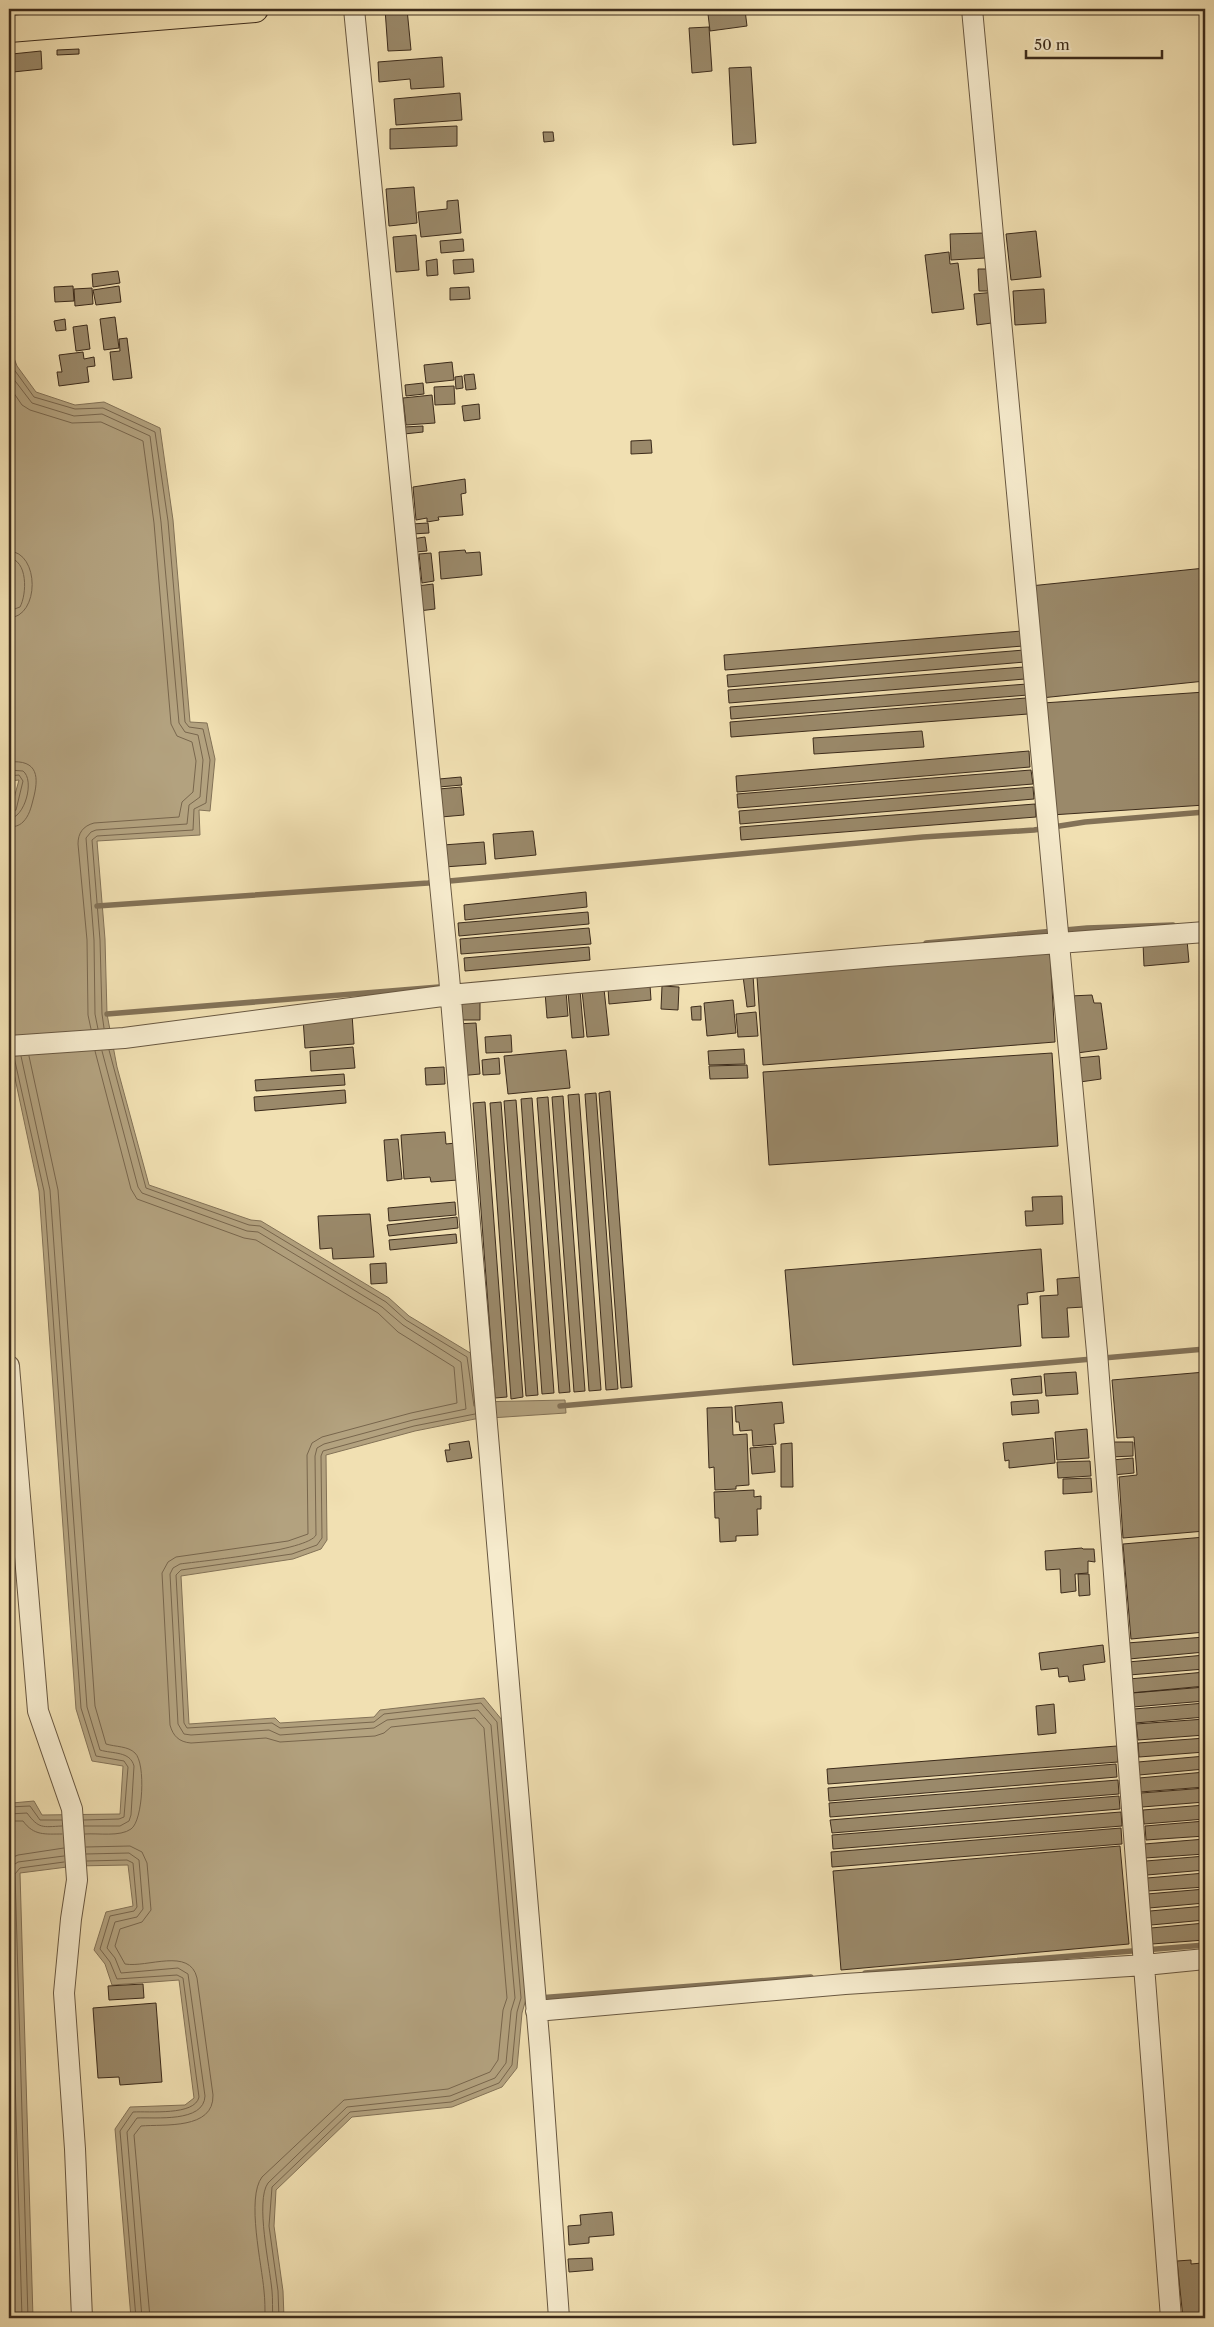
<svg xmlns="http://www.w3.org/2000/svg" width="1214" height="2327" font-family="'Libre Caslon Text',serif">
  <style>
    .water { fill: #b3a27f; stroke: #837257 }
    .lines { fill: none; stroke-linecap: round; stroke-linejoin: round }
    .shore { stroke: #78664d; stroke-width: 1 }
    .stream { stroke: #837257; stroke-width: 5.5 }
    .building { fill: #9a896a; stroke: #3c2b1b }
    .minor-casing { stroke: #695841; stroke-width: 22 }
    .major-casing { stroke: #3c2b1b; stroke-width: 28 }
    .minor { stroke: #f6ebcd; stroke-width: 20 }
    .major { stroke: #f1e0b2; stroke-width: 26 }
  </style>
  <rect width="100%" height="100%" fill="#f1e0b2"/>
  <filter id="stains"><feTurbulence type="fractalNoise" baseFrequency=".004" numOctaves="4"/><feColorMatrix values="0 0 0 0 .2 0 0 0 0 .09 0 0 0 0 .02 0 0 0 .5 -.17"/></filter>
  <radialGradient id="worn" r=".72"><stop offset=".6" stop-color="#630" stop-opacity="0"/><stop offset="1" stop-color="#630" stop-opacity=".3"/></radialGradient>
  <path class="water" d="M9,345L17,366L36,392L75,405L104,402L160,428L173,520L190,722L207,723L215,759L210,811L199,810L200,835L97,841L105,939L107,1014L117,1067L149,1185L251,1220L261,1221L389,1298L409,1316L472,1354L477,1402L565,1400L566,1413L475,1419L415,1431L326,1455L327,1540L321,1549L293,1559L181,1576L189,1724L275,1718L280,1723L374,1717L380,1710L484,1698L502,1720L526,1999L522,2013L517,2068L502,2087L452,2107L352,2117L276,2190L274,2226L283,2291L284,2318H131L115,2129L130,2107L185,2105L194,2098L179,1980L112,1985L105,1964L94,1950L106,1912L133,1906L128,1865L75,1866L20,1873L33,2318H9V1777L12,1803L34,1801L42,1815L120,1814L123,1766L92,1761L76,1709L39,1191L9,1050V816L19,780L9,781V614L12,593L9,507Z"/>
  <g class="lines">
    <path class="shore" d="M9,358L13,368L34,397L75,409L103,408L155,432L168,521L185,722L189,727L203,729L210,760L206,803L194,809L193,830L97,836L92,840L100,940L102,1014L104,1028
      M9,373L32,403L74,416L102,414L150,436L161,522L179,723L185,732L198,735L203,760L200,797L189,805L187,824L96,830L91,832L86,838L94,940L95,1014L98,1029
      M9,386L22,405L30,410L72,423L101,422L143,441L154,523L171,724L177,736L192,742L196,761L193,792L182,802L179,817L94,823C83,826 78,833 78,844L87,940L88,1015L91,1029
      M9,551C40,552 40,617 9,618
      M9,558C28,560 27,594 20,607L9,611
      M9,762C39,759 39,778 33,800C31,808 29,816 23,822C19,826 14,827 9,827
      M9,770L23,771C35,780 25,818 9,819
      M9,776L19,775L23,781L16,810L9,813
      M109,1050L146,1188L249,1225L260,1226L386,1302L406,1320L467,1357L474,1406
      M95,1051L131,1189L137,1199L244,1238L256,1240L378,1313L398,1332L454,1367L457,1403L411,1413L322,1437L312,1443L307,1455L308,1534L288,1541L176,1557L168,1562L162,1573L170,1725C173,1736 179,1742 191,1743L266,1738L280,1742L375,1736L384,1733L391,1727L475,1718L484,1728L507,1998L503,2010L498,2060L490,2072L448,2089L344,2100L262,2177C246,2198 262,2265 264,2291C265,2300 265,2309 265,2318
      M102,1051L138,1187L142,1193L247,1231L258,1232L382,1307L403,1325L461,1362L466,1409L413,1420L324,1444L317,1448L315,1456L316,1535C308,1551 201,1561 180,1564L173,1568L170,1574L178,1724L184,1734L191,1735L269,1730L280,1735L374,1728L387,1720L478,1710L491,1725L515,1998L511,2011L506,2063L495,2078L450,2096L347,2107L268,2183C255,2201 270,2267 272,2291C273,2300 272,2309 273,2318
      M21,1056L50,1190L87,1707L100,1750C113,1754 130,1751 134,1766L131,1815L129,1821L120,1826H84
      M29,1056L58,1190L95,1706L106,1744C116,1747 128,1746 135,1753C146,1763 143,1821 131,1829C120,1837 98,1833 85,1834
      M14,1057L44,1191L81,1708L96,1756L124,1761L128,1767L124,1817L119,1819L84,1820
      M9,1807L30,1806L40,1820H62
      M9,1814L27,1813C39,1829 42,1827 62,1826
      M9,1821H23C34,1836 45,1834 62,1834
      M86,1847L130,1846L142,1852L147,1863L151,1910L142,1922L120,1929L115,1946L125,1964C147,1968 190,1947 197,1978L213,2095C214,2130 164,2124 141,2126L134,2135L150,2318
      M86,1854L129,1853L139,1860L143,1909L137,1917L115,1922L107,1948L115,1958L121,1973L178,1968L188,1974L205,2096C204,2123 155,2117 137,2118L127,2132L142,2318
      M9,1859L18,1855L64,1848
      M87,1861L127,1860L133,1863L137,1907L134,1911L110,1916L100,1949L110,1962L117,1979L177,1975L183,1978L199,2097C195,2116 149,2111 133,2112L120,2131L136,2318
      M9,2132L14,2318
      M22,2318L9,1873L12,1866L18,1862L64,1856
      M28,2318L15,1874L20,1868L64,1862
      M279,2318L278,2291L269,2226L272,2187L350,2112L451,2102L499,2083L512,2065L517,2012L521,1998L497,1722L481,1703L384,1714L374,1722L280,1728L272,1723L187,1728L184,1723L176,1575L181,1570L292,1554L317,1545L322,1538L321,1456L323,1451L414,1426L475,1414"/>
    <path class="stream" d="M97,906L428,883L923,837L1034,830L1085,822L1205,812
      M926,943L1087,928L1173,925
      M107,1014L439,987
      M560,1406L1205,1349
      M865,1973L1205,1945
      M538,1998L811,1977"/>
  </g>
  <path class="building" d="M385,9H407L411,50L388,51Z
    M745,10L747,26L710,31L708,14Z
    M709,27L712,71L692,73L689,28Z
    M79,49V54L57,55V50Z
    M41,51L42,69L13,72L12,54Z
    M442,57L444,87L411,89L410,79L379,82L378,62Z
    M751,67L756,143L733,145L729,68Z
    M460,93L462,120L396,125L394,99Z
    M457,126V146L390,149V129Z
    M543,132H553L554,141L544,142Z
    M414,187L417,223L389,226L386,189Z
    M458,200L461,233L421,237L418,212L447,209V201Z
    M1036,231L1041,277L1011,280L1006,234Z
    M984,233L985,258L951,260L950,234Z
    M416,235L419,270L396,272L393,237Z
    M463,239L464,251L441,253L440,241Z
    M949,252L950,264L958,263L964,309L932,313L925,255Z
    M437,259L438,275L427,276L426,261Z
    M473,259L474,272L454,274L453,260Z
    M978,269H992L993,291H979Z
    M118,271L120,283L93,287L92,274Z
    M73,286L74,301L55,302L54,287Z
    M119,286L121,302L96,305L93,290Z
    M469,287L470,299L450,300V288Z
    M92,288L93,304L75,306L74,289Z
    M1044,289L1046,323L1015,325L1013,291Z
    M996,292L999,322L977,325L974,294Z
    M115,317L119,348L104,350L100,319Z
    M65,319L66,330L56,331L54,321Z
    M87,325L90,349L76,351L73,327Z
    M127,338L132,378L113,380L110,352L120,351L119,339Z
    M83,352L84,359L94,357L95,366L87,367L89,382L59,386L57,372H62L59,355Z
    M452,362L454,380L426,383L424,365Z
    M474,374L476,389L466,390L464,375Z
    M462,376L463,388L456,389L455,377Z
    M423,383L424,394L406,396L405,385Z
    M454,386L455,404L435,405L434,387Z
    M432,395L435,423L406,425L403,398Z
    M479,404L480,419L464,421L462,406Z
    M423,426V432L404,434V427Z
    M651,440L652,453L631,454V441Z
    M465,479L466,493L461,494L463,515L438,517L439,520L427,522V518L416,520L413,487Z
    M428,523L429,533L412,534L411,524Z
    M425,537L427,551L414,552L412,539Z
    M465,550L466,553L480,552L482,575L441,579L439,552Z
    M431,553L434,581L422,583L419,554Z
    M1205,568V681L1041,698L1030,586Z
    M433,584L435,609L419,611L417,586Z
    M1022,631L1023,646L725,670L724,655Z
    M1024,650L1025,662L728,687L727,675Z
    M1024,667L1025,679L729,703L728,690Z
    M1027,684L1028,695L731,719L730,707Z
    M1205,692V805L1051,815L1043,703Z
    M1026,698L1028,714L731,737L730,722Z
    M922,731L924,747L814,754L813,738Z
    M1029,751L1030,767L737,792L736,776Z
    M1031,770L1033,784L738,808L737,794Z
    M461,777L462,785L439,787V779Z
    M461,787L464,815L441,817L439,789Z
    M1033,787L1034,799L740,824L739,811Z
    M1035,804L1036,817L741,840L740,827Z
    M533,831L536,855L495,859L493,834Z
    M484,842L486,864L444,867L443,845Z
    M586,892L587,907L465,920L464,905Z
    M588,912L589,924L459,936L458,923Z
    M589,928L591,944L461,954L460,939Z
    M1187,940L1189,962L1144,966L1143,943Z
    M589,947L590,960L465,971L464,958Z
    M1050,951L1055,1042L763,1065L757,977Z
    M753,975L755,1006L747,1007L743,976Z
    M650,985L651,1000L609,1004L608,988Z
    M662,986L679,987L678,1010L661,1009Z
    M604,989L609,1035L587,1037L582,991Z
    M580,990L584,1037L572,1038L568,992Z
    M566,991L568,1016L547,1018L545,992Z
    M1092,995L1094,1003H1101L1107,1049L1077,1053L1070,996Z
    M460,1000L480,1001V1020H460Z
    M733,1000L736,1033L707,1036L704,1003Z
    M701,1006V1020H692L691,1007Z
    M756,1012L758,1036L738,1037L736,1014Z
    M352,1014L354,1044L305,1048L303,1018Z
    M476,1023L480,1074L459,1076L455,1024Z
    M511,1035L512,1052L486,1053L485,1037Z
    M353,1047L355,1068L311,1071L310,1051Z
    M744,1049L745,1064L709,1065L708,1051Z
    M566,1050L570,1088L508,1094L504,1056Z
    M1052,1053L1058,1146L769,1165L763,1072Z
    M1099,1056L1101,1079L1080,1082L1077,1058Z
    M499,1058L500,1074L483,1075L482,1060Z
    M747,1065L748,1078L710,1079L709,1066Z
    M444,1067L445,1084L426,1085L425,1068Z
    M344,1074L345,1085L256,1091L255,1080Z
    M345,1090L346,1103L255,1111L254,1097Z
    M610,1091L632,1387L621,1388L599,1093Z
    M596,1093L618,1389L606,1390L585,1094Z
    M579,1094L601,1390L589,1391L568,1095Z
    M563,1096L585,1391L574,1392L552,1097Z
    M548,1097L570,1392L559,1393L537,1098Z
    M532,1098L554,1393L542,1394L521,1099Z
    M516,1100L538,1395L526,1396L504,1101Z
    M485,1102L507,1397L495,1398L473,1103Z
    M501,1102L523,1397L511,1399L490,1103Z
    M445,1132L446,1144L456,1143L458,1180L431,1182L430,1177L404,1179L401,1135Z
    M398,1139L402,1179L387,1181L384,1140Z
    M1062,1196L1063,1224L1026,1226L1025,1211H1033L1032,1197Z
    M455,1202L456,1215L389,1221L388,1208Z
    M370,1214L374,1257L333,1259L332,1248L320,1249L318,1216Z
    M457,1217L458,1228L389,1236L387,1225Z
    M456,1234L457,1243L390,1250L389,1240Z
    M1041,1249L1044,1291L1027,1293L1028,1304L1018,1305L1021,1346L793,1365L785,1270Z
    M386,1263L387,1283L371,1284L370,1264Z
    M1083,1277L1084,1307L1067,1308L1069,1337L1042,1338L1040,1296L1058,1295L1057,1279Z
    M1076,1372L1078,1394L1046,1396L1044,1374Z
    M1205,1372V1531L1123,1538L1119,1477L1137,1475L1134,1437L1117,1438L1112,1380Z
    M1041,1376L1042,1393L1013,1395L1011,1379Z
    M1038,1400L1039,1413L1012,1415L1011,1402Z
    M782,1402L784,1423L774,1424L776,1444L753,1446L752,1430L740,1431L739,1422H736L735,1406Z
    M732,1407L733,1435L747,1434L749,1485L736,1486V1489L715,1490L714,1467L709,1468L707,1408Z
    M1087,1429L1089,1458L1057,1460L1055,1432Z
    M1053,1438L1055,1463L1009,1468V1460L1005,1461L1003,1443Z
    M469,1441L472,1458L447,1462L445,1450H450L449,1444Z
    M1110,1442H1133V1456L1110,1457Z
    M792,1443L793,1487H781V1444Z
    M773,1446L775,1472L752,1474L750,1448Z
    M1133,1458L1134,1473L1113,1475L1112,1460Z
    M1090,1461L1091,1476L1058,1478L1057,1462Z
    M1091,1478L1092,1492L1063,1494V1479Z
    M754,1490V1497L761,1496V1509H757L758,1535L736,1536V1541L720,1542L719,1518H715L714,1492Z
    M1205,1537V1632L1131,1639L1123,1544Z
    M1082,1548L1083,1549H1094L1095,1562L1088,1561V1573L1075,1574L1076,1591L1061,1593L1060,1569L1046,1570L1045,1551Z
    M1078,1574H1089L1090,1595L1079,1596Z
    M1205,1637V1652L1129,1659L1127,1643Z
    M1103,1645L1105,1662L1083,1665L1085,1680L1069,1682L1068,1676L1059,1677L1058,1668L1041,1670L1039,1653Z
    M1205,1655V1669L1129,1675L1128,1662Z
    M1205,1672V1686L1130,1693L1129,1679Z
    M1205,1687V1701L1133,1707L1132,1693Z
    M1205,1703V1717L1135,1723L1134,1709Z
    M1054,1704L1056,1733L1038,1735L1036,1706Z
    M1205,1719V1735L1138,1740L1136,1724Z
    M1205,1738V1752L1139,1757L1138,1743Z
    M1117,1746L1118,1762L828,1784L827,1769Z
    M1205,1756V1769L1139,1775L1138,1762Z
    M1116,1764L1117,1777L829,1801L828,1788Z
    M1205,1772V1787L1140,1792L1139,1778Z
    M1118,1780L1119,1794L830,1817L829,1803Z
    M1205,1788V1802L1142,1807L1141,1793Z
    M1119,1796L1120,1809L832,1833L830,1820Z
    M1205,1805V1819L1144,1824L1143,1810Z
    M1121,1812L1122,1826L833,1849L832,1835Z
    M1205,1821V1836L1146,1840L1145,1826Z
    M1121,1828L1122,1844L832,1867L831,1852Z
    M1205,1839V1854L1145,1858L1144,1844Z
    M1120,1846L1129,1944L841,1970L833,1871Z
    M1205,1856V1870L1147,1875L1146,1861Z
    M1205,1873V1887L1148,1891L1147,1878Z
    M1205,1889V1903L1149,1908L1147,1894Z
    M1205,1906V1920L1151,1925L1150,1911Z
    M1205,1923V1940L1152,1944L1151,1928Z
    M143,1984L144,1998L109,2000L108,1986Z
    M156,2003L162,2082L120,2085L119,2077L98,2078L93,2008Z
    M612,2212L614,2235L589,2237V2243L569,2245L568,2226L581,2225L580,2215Z
    M592,2258L593,2270L569,2272L568,2259Z
    M1191,2260V2264L1202,2263L1205,2318H1183L1177,2261Z"/>
  <g class="lines">
    <g class="minor-casing">
      <path id="minor" d="M354,9L449,976L540,2050L559,2318
        M972,9L1097,1352L1171,2318
        M9,1046L124,1038L450,995L579,983L887,956L1205,932
        M9,1366L38,1711L72,1809L77,1880L71,1919L64,1993L75,2149L82,2318
        M536,2011L845,1984L1145,1965L1205,1959"/>
    </g>
    <g class="major-casing">
      <path id="major" d="M9,29L255,9"/>
    </g>
    <use href="#minor" class="minor"/>
    <use href="#major" class="major"/>
  </g>
  <rect width="1214" height="2327" fill="none" stroke="#f1e0b2" stroke-width="30"/>
  <rect x="10" y="10" width="1194" height="2307" fill="none" stroke="#3c2b1b" stroke-width="2.5"/>
  <rect x="15" y="15" width="1184" height="2297" fill="none" stroke="#3c2b1b"/>
  <path d="M1026 50v8h136v-8" fill="none" stroke="#3c2b1b" stroke-width="2.5"/>
  <text x="1034" y="50" font-size="15" fill="#3c2b1b" stroke="#f6ebcd" stroke-width="4" paint-order="stroke">50 m</text>
  <rect width="100%" height="100%" filter="url(#stains)"/>
  <rect width="100%" height="100%" fill="url(#worn)"/>
</svg>
